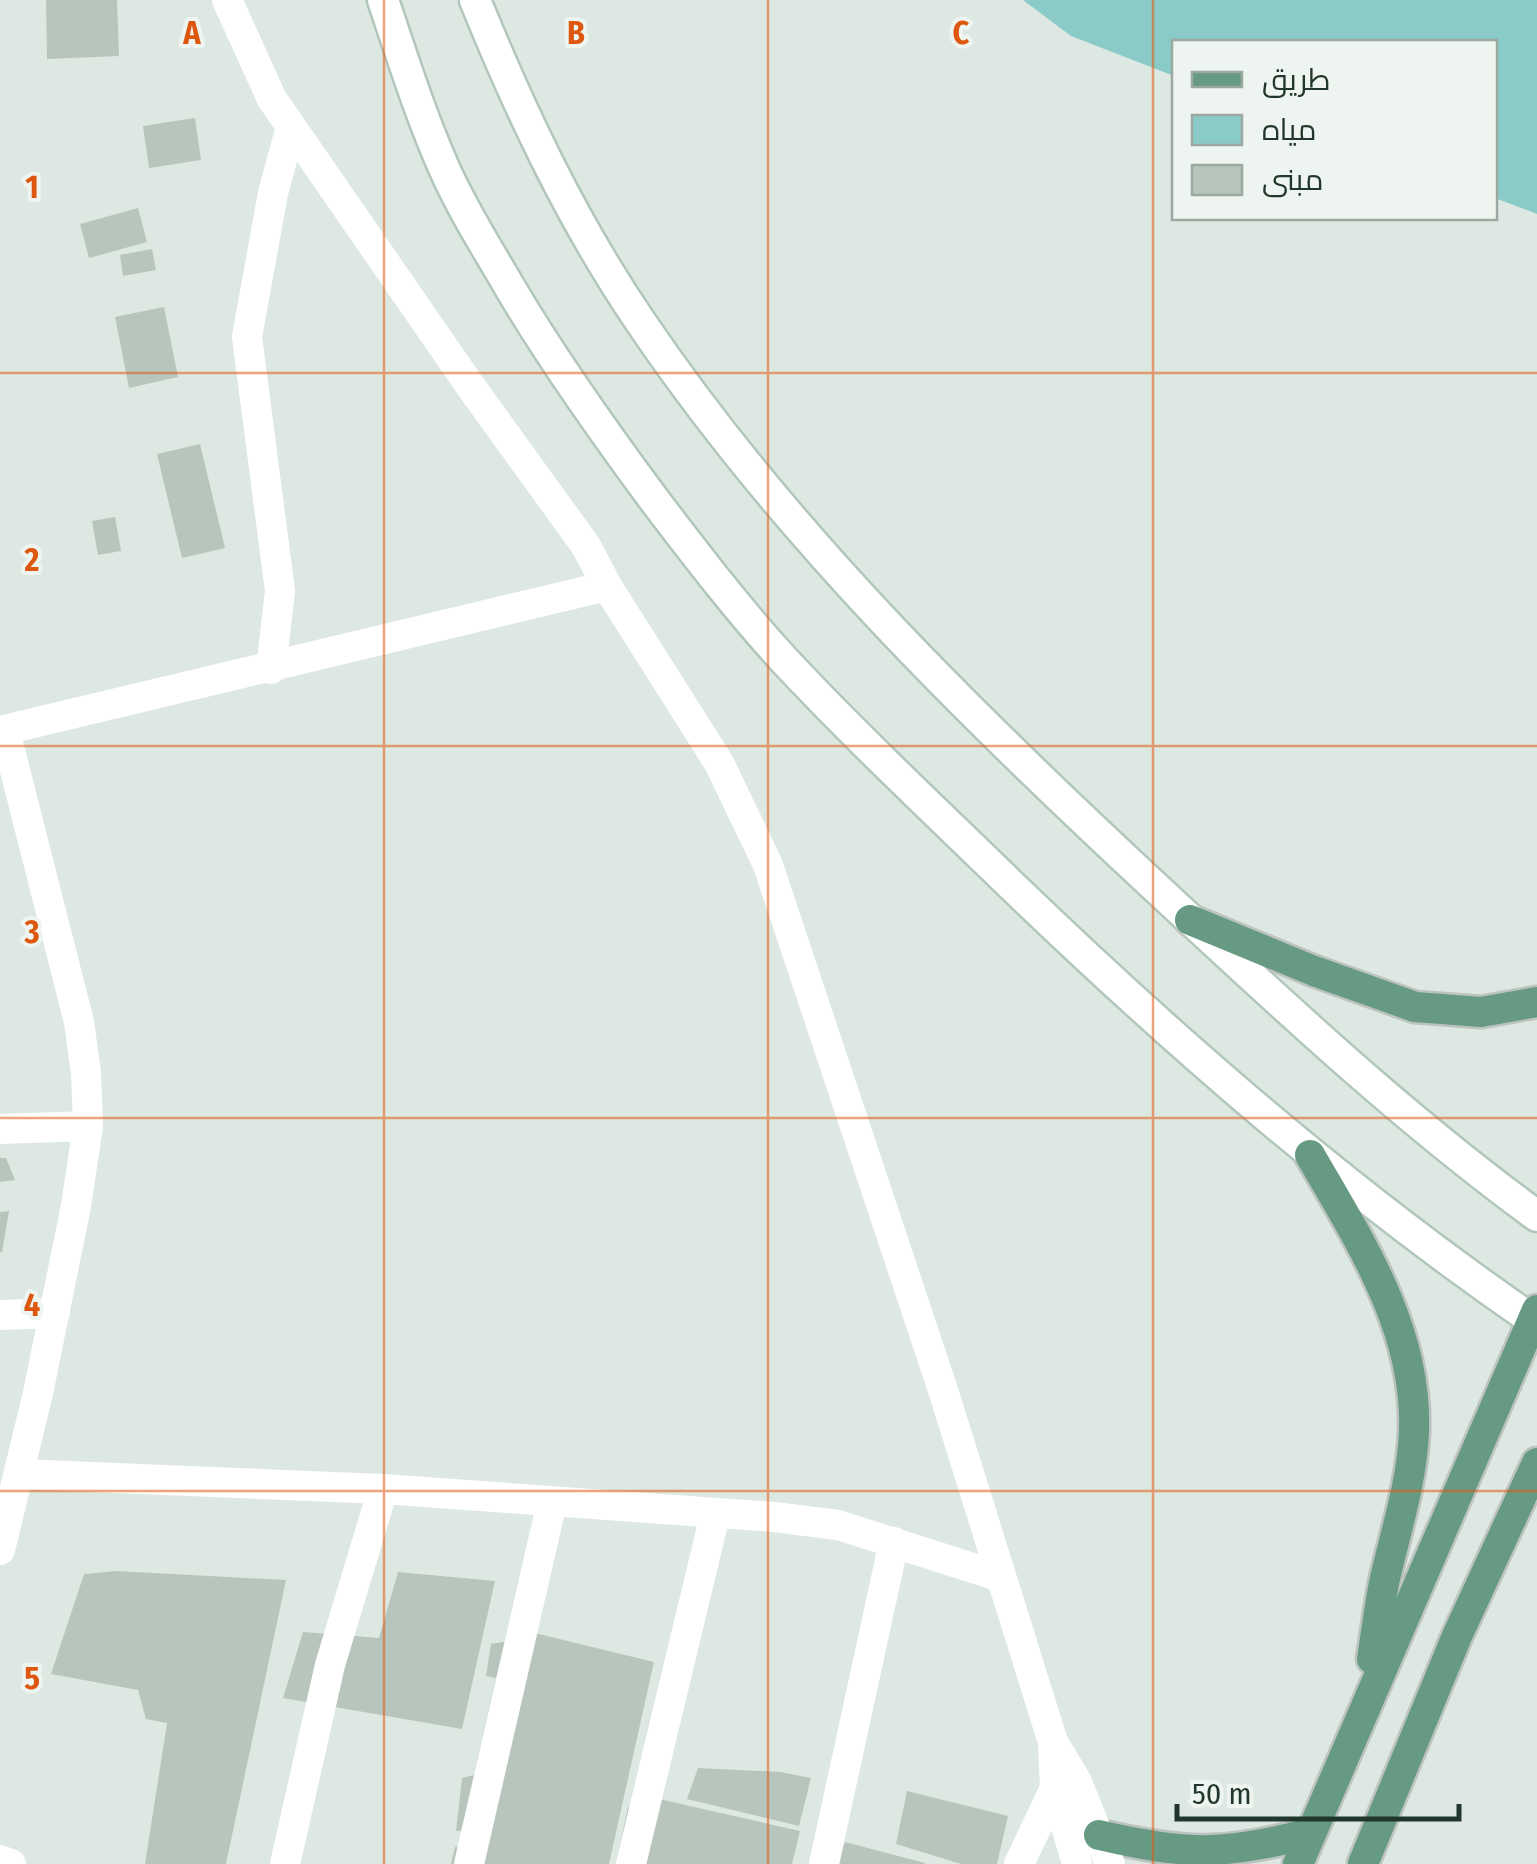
<svg xmlns="http://www.w3.org/2000/svg" width="1537" height="1864" font-family="'Fira Sans Condensed',Cairo,sans-serif">
  <style>
    .water { fill: #8acac7 }
    .building { fill: #b7c5bd }
    .lines { fill: none; stroke-linecap: round; stroke-linejoin: round }
    .secondary-casing { stroke: #b2c7bb; stroke-width: 35 }
    .primary-casing { stroke: #bcc3c0; stroke-width: 35 }
    .minor { stroke: #fff; stroke-width: 30 }
    .secondary { stroke: #fff; stroke-width: 30 }
    .primary { stroke: #669a83; stroke-width: 30 }
    .grid { fill: none; stroke: #de570e; stroke-width: 2.5; stroke-opacity: 0.55 }
    .grid-label { font-size: 32px; text-anchor: middle; font-weight: bold; fill: #de570e; stroke: #eef5f0; stroke-width: 8; stroke-linejoin: round; paint-order: stroke }
  </style>
  <rect width="100%" height="100%" fill="#dee8e2"/>
  <path class="water" d="M1023,0H1537V214L1495,198L1494,42H1174V76L1071,36Z"/>
  <path class="building" d="M46,0H117L119,56L47,59Z
    M195,118L201,160L149,168L143,126Z
    M138,208L147,242L89,258L80,224Z
    M152,249L156,270L123,276L120,255Z
    M164,307L178,377L129,388L115,317Z
    M200,444L225,548L182,558L157,454Z
    M115,517L121,551L98,555L92,521Z
    M0,1158H6L15,1180L0,1182Z
    M9,1211L2,1252H0V1212Z
    M116,1571L286,1580L226,1864H145L167,1723L146,1719L138,1690L51,1674L84,1574Z
    M398,1572L495,1581L462,1729L283,1698L303,1632L379,1638Z
    M514,1628L654,1662L609,1864H451L455,1847L464,1846L466,1830L456,1831L462,1778L474,1775L496,1678L486,1676L491,1644L509,1641Z
    M698,1768L780,1772L811,1778L799,1826L687,1799Z
    M907,1791L1008,1816L997,1864H961L896,1844Z
    M659,1799L800,1831L792,1864H616L628,1807L653,1813Z
    M845,1842L925,1863V1864H834Z"/>
  <g class="lines">
    <g class="secondary-casing">
      <path id="secondary" d="M383,0C402,56 420,114 444,168C462,209 487,248 509,286C553,361 603,431 655,501C697,556 738,610 785,661C856,737 933,809 1008,882C1174,1042 1347,1193 1537,1323
        M475,0C520,111 572,221 640,321C781,530 968,713 1152,884C1276,999 1400,1116 1537,1216"/>
    </g>
    <g class="primary-casing">
      <path id="primary" d="M1190,920L1314,971L1415,1007L1481,1012L1537,1002
        M1310,1155C1359,1240 1418,1329 1414,1432C1412,1483 1395,1533 1384,1583C1379,1608 1376,1634 1372,1659
        M1099,1835C1185,1855 1224,1856 1310,1833
        M1298,1864L1537,1310
        M1363,1864L1457,1636L1537,1463"/>
    </g>
    <path class="minor" d="M227,0L272,99L471,387L586,546L607,586L719,763L768,865L943,1390L1053,1742L1077,1782L1110,1864
      M271,669L280,591L247,337L273,193L291,127
      M0,731L607,586
      M0,1129L88,1126
      M0,1315L55,1313
      M19,1474L383,1489L774,1517L838,1525L1001,1577
      M0,1550L38,1393L76,1206L88,1126L86,1073L79,1022L5,731
      M1053,1745L1055,1788L1077,1864
      M0,1860L11,1864
      M285,1864L330,1665L383,1489
      M469,1864L552,1502
      M631,1864L715,1515
      M824,1864L894,1542
      M1019,1864L1055,1788"/>
    <use href="#secondary" class="secondary"/>
    <use href="#primary" class="primary"/>
  </g>
  <path class="grid" d="M384,0V1864M768,0V1864M1153,0V1864M0,373H1537M0,746H1537M0,1118H1537M0,1491H1537"/>
  <g class="grid-label">
    <text x="192" y="44">A</text>
    <text x="576" y="44">B</text>
    <text x="961" y="44">C</text>
    <text x="32" y="198">1</text>
    <text x="32" y="571">2</text>
    <text x="32" y="943">3</text>
    <text x="32" y="1316">4</text>
    <text x="32" y="1689">5</text>
  </g>
  <rect x="1172" y="40" width="325" height="180" fill="#eef5f0" stroke="#9ca9a2" stroke-width="2.5"/>
  <rect x="1192" y="72" width="50" height="15" fill="#669a83" stroke="#9ca9a2" stroke-width="2.5"/>
  <text x="1262" y="90" font-size="30" fill="#21362c">طريق</text>
  <rect x="1192" y="115" width="50" height="30" fill="#8acac7" stroke="#9ca9a2" stroke-width="2.5"/>
  <text x="1262" y="140" font-size="30" fill="#21362c">مياه</text>
  <rect x="1192" y="165" width="50" height="30" fill="#b7c5bd" stroke="#9ca9a2" stroke-width="2.5"/>
  <text x="1262" y="190" font-size="30" fill="#21362c">مبنى</text>
  <path d="M1177 1804v15h282v-15" fill="none" stroke="#21362c" stroke-width="5"/>
  <text x="1192" y="1804" font-size="30" fill="#21362c" stroke="#eef5f0" stroke-width="8" paint-order="stroke">50 m</text>
</svg>
